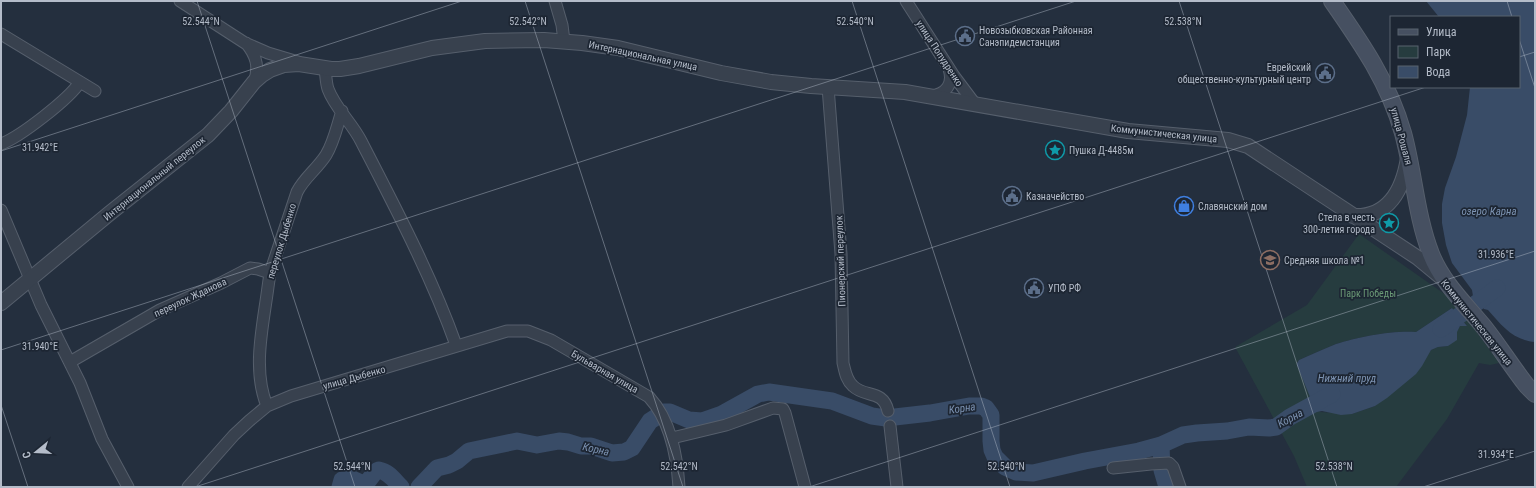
<svg xmlns="http://www.w3.org/2000/svg" width="1536" height="488" font-family="'Roboto Condensed',sans-serif">
  <style>
    .green { fill: #263c3f; fill-rule: evenodd }
    .water { fill: #394c67 }
    .lines { fill: none; stroke-linecap: round; stroke-linejoin: round }
    .river { stroke: #394c67; stroke-width: 17 }
    .minor-casing { stroke: #565f6c; stroke-width: 13 }
    .tertiary-casing { stroke: #565f6c; stroke-width: 16 }
    .secondary-casing { stroke: #565f6c; stroke-width: 18 }
    .minor { stroke: #38414e; stroke-width: 11 }
    .tertiary { stroke: #38414e; stroke-width: 14 }
    .secondary { stroke: #465061; stroke-width: 16 }
    .ticks { fill: none; stroke: #b4bcc9; stroke-width: 1; stroke-opacity: 0.45 }
    .labels { text-anchor: middle; stroke-width: 3.5; stroke-linejoin: round; paint-order: stroke }
    .poi-label { font-size: 10px; fill: #b4bcc9; stroke: #1d2633; text-anchor: start }
    .street-label { font-size: 10px; fill: #b4bcc9; stroke: #1d2633 }
    .park-label { font-size: 10px; fill: #6b9a76; stroke: #1d2633 }
    .water-label { font-size: 11px; font-style: italic; fill: #7c92b1; stroke: #1d2633 }
    .ticks-label { font-size: 10px; text-anchor: middle; fill: #b4bcc9; stroke: #1d2633; stroke-width: 3.5; stroke-linejoin: round; paint-order: stroke }
  </style>
  <rect width="100%" height="100%" fill="#242f3e"/>
  <path class="green" d="M1359,234L1446,295L1473,327L1499,363L1490,365L1479,363L1447,419L1396,487H1307L1294,456L1235,347L1307,305ZM1452,308L1467,326H1460L1448,346L1438,347L1431,350L1375,406L1352,414L1320,412L1310,398V394L1297,363L1299,360C1311,355 1323,349 1336,344C1357,337 1394,330 1416,332Z"/>
  <path class="water" d="M1426,1H1535V342C1513,340 1502,326 1488,310L1484,309L1473,296L1472,290L1452,263L1446,245L1442,223V204L1445,188L1456,157L1467,115L1470,87H1519V17H1439Z
    M1452,308L1467,326H1460L1457,332V340L1448,346L1438,347L1431,350L1422,366L1416,374L1387,398L1375,406L1352,414L1341,415L1322,411L1316,412L1297,365V363L1299,360C1311,355 1323,349 1336,344C1357,337 1394,330 1416,332Z"/>
  <g class="lines">
    <path class="river" d="M1441,329L1497,288
      M1161,445L1162,470L1167,487
      M340,487L342,480C351,475 356,482 364,484C371,481 372,472 379,470C389,472 394,480 401,487
      M419,487L437,468L449,465L457,461L469,451L517,441L537,445L559,441L568,442L581,446H591L612,453L624,452L632,448L650,421L664,412H670L689,420L702,421L722,414L758,394L769,392L832,401L872,416L886,418L930,413L969,406H981L986,408L991,415V441L992,450L995,457L1005,467L1016,472L1033,473L1085,461L1139,451L1161,445L1183,435L1197,433L1227,431L1249,427L1269,428L1276,427L1290,417L1332,394"/>
    <g class="minor-casing">
      <path id="minor" d="M180,1L245,43L268,53L298,62
        M555,1L562,25L564,41
        M906,1L954,76L975,104
        M1,34L95,91
        M246,43C256,55 260,67 254,82
        M325,68C326,76 326,83 328,89C335,108 352,123 361,141C395,207 431,275 456,345
        M828,87L841,254L843,363C845,371 846,380 853,386C865,398 883,389 888,411
        M931,96C946,94 954,84 949,69
        M1,144C20,137 69,99 80,82
        M1,210L41,305L80,383L102,439L128,487
        M70,362L160,310L221,283L250,268L258,269L270,273
        M267,406C252,369 263,326 268,287L270,273L297,192C304,178 317,169 326,155C334,142 337,126 342,111
        M890,426L897,487
        M672,438L726,425L773,408L783,409L785,413L805,487
        M1113,468L1151,464L1169,463L1173,467L1180,487
        M188,487L234,435L249,421L267,406L291,396L507,331H528L551,340L649,397C671,421 677,456 679,487"/>
    </g>
    <g class="tertiary-casing">
      <path id="tertiary" d="M1353,216C1389,218 1403,189 1408,158
        M1,303L110,213L208,135L231,111L254,82L262,75L270,70L284,65L299,64L331,69H340L359,66L432,48L485,41L544,40L582,43L618,48L721,73L771,82L811,86L905,92L1128,131L1228,140L1248,146L1418,258L1441,277"/>
    </g>
    <g class="secondary-casing">
      <path id="secondary" d="M1332,1C1362,44 1389,83 1403,133C1414,173 1416,216 1431,254C1442,282 1465,304 1484,327C1499,346 1512,367 1527,386L1535,394"/>
    </g>
    <use href="#minor" class="minor"/>
    <use href="#tertiary" class="tertiary"/>
    <use href="#secondary" class="secondary"/>
  </g>
  <path class="ticks" d="M197,1L355,487M525,1L683,487M852,1L1010,487M1179,1L1337,487M1507,1L1512,17M1519,39L1535,88M1519,57L1535,52M1,151L462,1M1,350L1076,1M1,405L28,487M195,487L1426,87M809,487L1535,251M1423,487L1535,451"/>
  <defs>
    <g id="civic-ring" transform="scale(1)"><circle r="9.5" fill="#1d2633" stroke="#5c6f8a" stroke-width="1.5"/><path d="M-.6-6.5H3V-4.5H.6V-3L4-1V1h2V6H-6V1h2V-1L-.6-3ZM-1.2 2.5V6h2.4V2.5Z" fill="#5c6f8a"/></g>
    <g id="sight-ring" transform="scale(1)"><circle r="9.5" fill="#1d2633" stroke="#0f9aa8" stroke-width="1.5"/><path d="M0-6L1.8-2.2L6-1.7L2.9 1.2L3.7 5.4L0 3.3L-3.7 5.4L-2.9 1.2L-6-1.7L-1.8-2.2Z" fill="#0f9aa8"/></g>
    <g id="shop-ring" transform="scale(1)"><circle r="9.5" fill="#1d2633" stroke="#3f7fe0" stroke-width="1.5"/><path d="M-5-2.5h2.3a2.7 3.5 0 0 1 5.4 0H5L5.5 6h-11ZM-1.5-2.5h3a1.5 2.3 0 0 0-3 0Z" fill="#3f7fe0"/></g>
    <g id="school-ring" transform="scale(1)"><circle r="9.5" fill="#1d2633" stroke="#8d6e63" stroke-width="1.5"/><path d="M0-5L7-2L0 1L-7-2ZM-4 1L0 2.5L4 1V4Q0 6-4 4Z" fill="#8d6e63"/></g>
  </defs>
  <g fill-rule="evenodd">
    <use href="#civic-ring" x="965" y="36"/>
    <use href="#civic-ring" x="1325" y="73"/>
    <use href="#sight-ring" x="1055" y="150"/>
    <use href="#civic-ring" x="1012" y="196"/>
    <use href="#shop-ring" x="1184" y="206"/>
    <use href="#sight-ring" x="1389" y="223"/>
    <use href="#school-ring" x="1270" y="260"/>
    <use href="#civic-ring" x="1034" y="288"/>
  </g>
  <g class="labels">
    <g class="poi-label">
      <text x="979" y="34">Новозыбковская Районная<tspan x="979" dy="12">Санэпидемстанция</tspan></text>
      <text x="1311" y="71" text-anchor="end">Еврейский<tspan x="1311" dy="12">общественно-культурный центр</tspan></text>
      <text x="1069" y="154">Пушка Д-4485м</text>
      <text x="1026" y="200">Казначейство</text>
      <text x="1198" y="210">Славянский дом</text>
      <text x="1375" y="221" text-anchor="end">Стела в честь<tspan x="1375" dy="12">300-летия города</tspan></text>
      <text x="1284" y="264">Средняя школа №1</text>
      <text x="1048" y="292">УПФ РФ</text>
    </g>
    <g class="street-label">
      <text transform="translate(940 53) rotate(57)" y="4">улица Попудренко</text>
      <text transform="translate(643 55) rotate(12)" y="4">Интернациональная улица</text>
      <text transform="translate(1164 133) rotate(6)" y="4">Коммунистическая улица</text>
      <text transform="translate(1402 136) rotate(75)" y="4">улица Рошаля</text>
      <text transform="translate(154 178) rotate(-39)" y="4">Интернациональный переулок</text>
      <text transform="translate(281 241) rotate(-73)" y="4">переулок Дыбенко</text>
      <text transform="translate(840 261) rotate(-92)" y="4">Пионерский переулок</text>
      <text transform="translate(190 297) rotate(-25)" y="4">переулок Жданова</text>
      <text transform="translate(1477 322) rotate(51)" y="4">Коммунистическая улица</text>
      <text transform="translate(605 371) rotate(30)" y="4">Бульварная улица</text>
      <text transform="translate(354 377) rotate(-16)" y="4">улица Дыбенко</text>
    </g>
    <g class="park-label">
      <text x="1368" y="297">Парк Победы</text>
    </g>
    <g class="water-label">
      <text x="1489" y="215">озеро Карна</text>
      <text x="1347" y="382">Нижний пруд</text>
      <text transform="translate(962 408) rotate(-8)" y="4">Корна</text>
      <text transform="translate(1290 418) rotate(-28)" y="4">Корна</text>
      <text transform="translate(596 449) rotate(12)" y="4">Корна</text>
    </g>
  </g>
  <g class="ticks-label">
    <text x="201" y="25">52.544°N</text>
    <text x="528" y="25">52.542°N</text>
    <text x="855" y="25">52.540°N</text>
    <text x="1183" y="25">52.538°N</text>
    <text x="40" y="151">31.942°E</text>
    <text x="1496" y="258">31.936°E</text>
    <text x="40" y="350">31.940°E</text>
    <text x="1496" y="458">31.934°E</text>
    <text x="352" y="470">52.544°N</text>
    <text x="679" y="470">52.542°N</text>
    <text x="1006" y="470">52.540°N</text>
    <text x="1334" y="470">52.538°N</text>
  </g>
  <rect width="1536" height="488" fill="none" stroke="#b4bcc9" stroke-width="4"/>
  <rect x="1390" y="16" width="130" height="72" fill="#1d2633" stroke="#59626f"/>
  <rect x="1398" y="29" width="20" height="6" fill="#465061" stroke="#59626f"/>
  <text x="1426" y="36" font-size="12" fill="#b4bcc9">Улица</text>
  <rect x="1398" y="46" width="20" height="12" fill="#263c3f" stroke="#59626f"/>
  <text x="1426" y="56" font-size="12" fill="#b4bcc9">Парк</text>
  <rect x="1398" y="66" width="20" height="12" fill="#394c67" stroke="#59626f"/>
  <text x="1426" y="76" font-size="12" fill="#b4bcc9">Вода</text>
  <g transform="translate(36 452) rotate(252)" stroke="#1d2633" stroke-width="3" paint-order="stroke">
  <path d="M0-3L7 15L0 10L-7 15Z" fill="#b4bcc9"/>
  <text y="-6" font-size="11" font-weight="bold" text-anchor="middle" fill="#b4bcc9">С</text>
  </g>
</svg>
